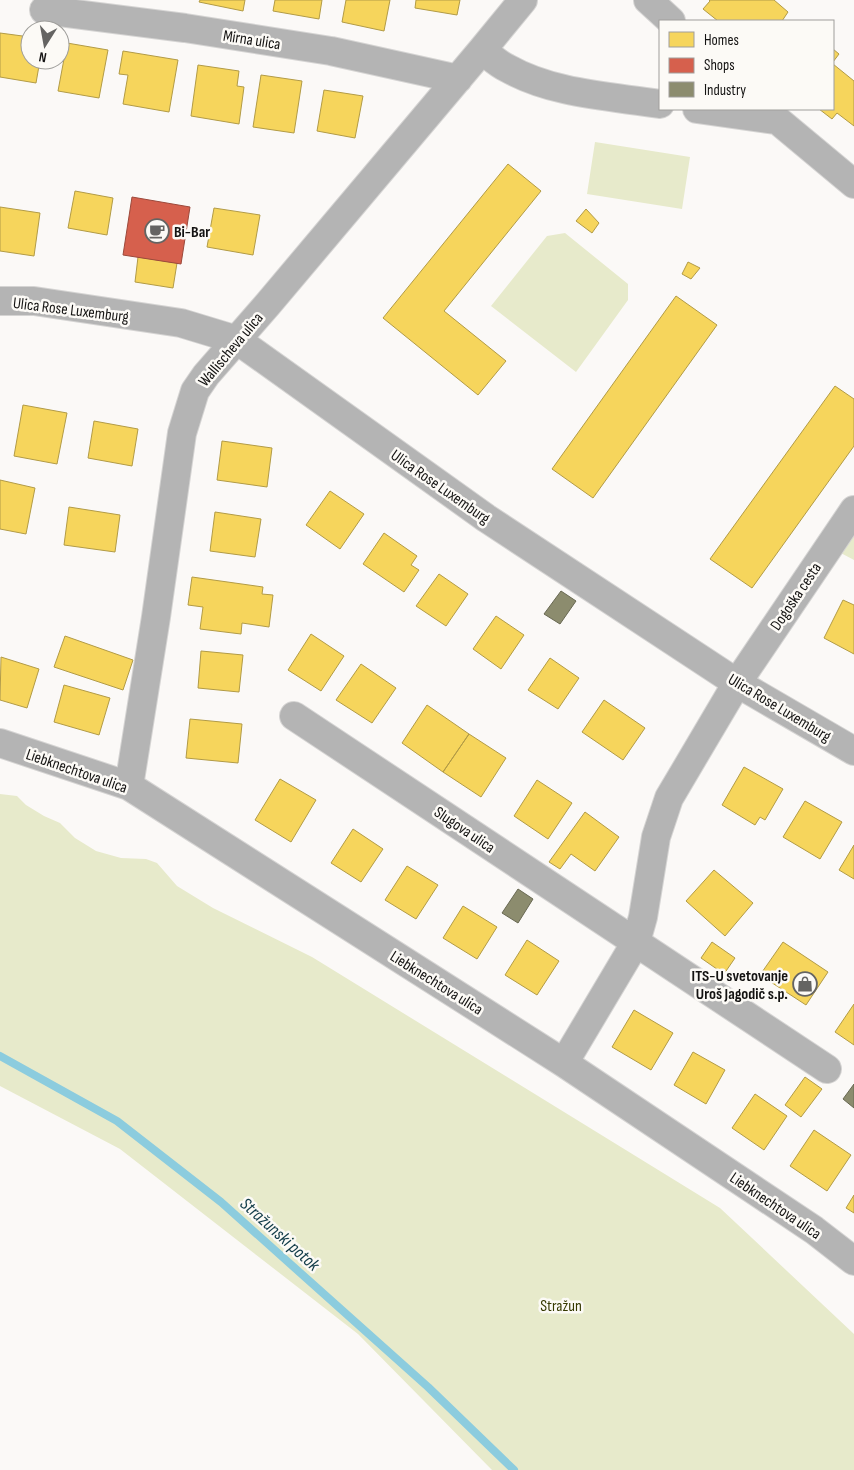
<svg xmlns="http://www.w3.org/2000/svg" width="854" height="1470" font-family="'Sofia Sans Condensed',sans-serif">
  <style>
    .green { fill: #e7eacb }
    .homes { fill: #f6d55c; stroke: #b29b46 }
    .shops { fill: #d6604d; stroke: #9c493b }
    .industry { fill: #8c8c6e; stroke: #686852 }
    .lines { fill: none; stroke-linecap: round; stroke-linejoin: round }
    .stream { stroke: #8cccde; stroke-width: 8 }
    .minor-casing { stroke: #d5d4d3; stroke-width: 30 }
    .minor { stroke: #b4b4b4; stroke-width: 28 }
    .labels { text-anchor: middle; stroke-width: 5; stroke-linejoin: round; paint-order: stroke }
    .street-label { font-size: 16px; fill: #141312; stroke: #fcfaf6 }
    .poi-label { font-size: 16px; font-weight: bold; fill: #141312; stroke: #fcfaf6; text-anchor: start }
    .park-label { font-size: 16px; fill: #363900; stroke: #fcfaf6 }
    .water-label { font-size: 18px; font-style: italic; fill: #113b48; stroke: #fcfaf6 }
  </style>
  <rect width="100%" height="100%" fill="#fbf9f7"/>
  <path class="green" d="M595,142L690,157L682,209L587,194Z
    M565,233L628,284V300L576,372L491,306L547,236Z
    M854,525V560L837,551Z
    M0,794L17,796L26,805L44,816L60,823L75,838L96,851L121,858L146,859L157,863L177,886L213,908L312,957L720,1208L854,1334V1470H492L358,1334L120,1149L0,1086Z"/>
  <path class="homes" d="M200,0H245L243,11L199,2Z
    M275,0H322L319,19L273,11Z
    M346,0H390L384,31L342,22Z
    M416,0H460L457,15L415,8Z
    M709,0H774L788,12L782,21H718L703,9L710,1Z
    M0,33L30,37V60H40L36,83L0,77Z
    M67,43L108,50L99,98L58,91Z
    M833,49L839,54L833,62Z
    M123,51L178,60L169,112L123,104L128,75L119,74Z
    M833,64L854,81V126L837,113L832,119L819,109H833Z
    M198,65L239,71L237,86L244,87L239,124L191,116Z
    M261,75L302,81L294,133L253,127Z
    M324,90L363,96L355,138L317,131Z
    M508,164L541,191L444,311L506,361L478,395L383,318Z
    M75,191L113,198L107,235L68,228Z
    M0,207L40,213L34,256L0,251Z
    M214,208L260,215L253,255L207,247Z
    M586,209L599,223L592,233L576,221Z
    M138,257L177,263L173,288L135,282Z
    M688,262L700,268L691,279L682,274Z
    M676,296L717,325L593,498L552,469Z
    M835,386L854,399V446L752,588L710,559Z
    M23,405L67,413L57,464L14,456Z
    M94,421L138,429L132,466L88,458Z
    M222,441L272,448L267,487L217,480Z
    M0,480L35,488L26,534L0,529Z
    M330,491L364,514L340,549L306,525Z
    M69,507L120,515L115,552L64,545Z
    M215,512L261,519L255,557L210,551Z
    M384,533L417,556L411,565L419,570L404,592L363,564Z
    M439,574L468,594L446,626L416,606Z
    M192,577L263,587L262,594L273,595L269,627L242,623L241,634L200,629L203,607L188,605Z
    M843,600L854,605V654L824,638Z
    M496,616L524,635L501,669L473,649Z
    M311,634L344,656L321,691L288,670Z
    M65,636L133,660L123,690L54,667Z
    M201,651L243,655L239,692L198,688Z
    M1,657L39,669L27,708L0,700Z
    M550,658L579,678L558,709L528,690Z
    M361,664L396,688L372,723L336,700Z
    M64,685L110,698L99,735L54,722Z
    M604,700L645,728L623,760L582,732Z
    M427,705L469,734L443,772L402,743Z
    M190,719L242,724L238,763L186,758Z
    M469,734L506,758L481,797L443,772Z
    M744,767L783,789L765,820L760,817L755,825L722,805Z
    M280,779L316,800L291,842L255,820Z
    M537,780L572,803L548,839L514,816Z
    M805,801L842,822L820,859L783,837Z
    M585,812L619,837L595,871L571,854L560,869L549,862Z
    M353,829L383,849L361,882L331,863Z
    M854,845V879L839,870Z
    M407,866L438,885L416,919L385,900Z
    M714,870L753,903L725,936L686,901Z
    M463,906L497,927L477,959L443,938Z
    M527,940L559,961L537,995L505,975Z
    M712,942L735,958L724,974L701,958Z
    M783,942L828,972L806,1005L760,975Z
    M854,1004V1045L835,1032Z
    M634,1010L673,1033L651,1070L612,1047Z
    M693,1052L725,1070L706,1104L674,1085Z
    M805,1077L822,1089L801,1117L785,1105Z
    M755,1094L787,1116L764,1150L732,1128Z
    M814,1130L851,1155L827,1191L790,1166Z
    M854,1195V1213L846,1208Z"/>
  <path class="shops" d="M132,197L190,207L181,264L123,255Z"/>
  <path class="industry" d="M561,591L576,601L560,624L544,614Z
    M518,889L533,899L518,923L502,913Z
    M854,1084V1108L843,1099Z"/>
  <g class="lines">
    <path class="stream" d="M0,1056L117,1121L221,1202L428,1387L514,1470"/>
    <g class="minor-casing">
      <path id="minor" d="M648,0L671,21
        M44,10L185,28L331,51L458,79
        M482,50C490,56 498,64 507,68C553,94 609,96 660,104
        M697,109L775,120
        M764,109L854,184
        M0,301H34L181,323L237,340L486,518L737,683L854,751
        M294,716L827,1069
        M0,743L129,786L564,1063L814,1230L854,1261
        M129,786L156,617L182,433L195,391L206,375L268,304L482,50L523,0
        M564,1063L636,942L643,917L656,837L669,798L737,683L854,510"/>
    </g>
    <use href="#minor" class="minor"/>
  </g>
  <defs>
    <g id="cafe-ring" transform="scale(1.25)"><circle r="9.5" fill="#fcfaf6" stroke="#656462" stroke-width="1.5"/><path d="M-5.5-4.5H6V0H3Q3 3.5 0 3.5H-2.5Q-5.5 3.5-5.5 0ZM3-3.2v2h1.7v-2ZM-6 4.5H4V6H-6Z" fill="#656462"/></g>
    <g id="shop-ring" transform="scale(1.25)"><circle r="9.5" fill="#fcfaf6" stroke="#656462" stroke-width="1.5"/><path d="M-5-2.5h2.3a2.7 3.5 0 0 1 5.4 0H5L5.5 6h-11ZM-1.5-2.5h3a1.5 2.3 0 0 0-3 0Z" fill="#656462"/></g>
  </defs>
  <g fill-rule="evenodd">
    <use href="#cafe-ring" x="157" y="231"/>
    <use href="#shop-ring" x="805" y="984"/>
  </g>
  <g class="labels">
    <g class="street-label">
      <text transform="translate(252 39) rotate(9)" y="6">Mirna ulica</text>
      <text transform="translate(71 309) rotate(7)" y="6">Ulica Rose Luxemburg</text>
      <text transform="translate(230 349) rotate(-50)" y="6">Wallischeva ulica</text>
      <text transform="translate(441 486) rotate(35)" y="6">Ulica Rose Luxemburg</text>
      <text transform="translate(795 596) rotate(-56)" y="6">Dogoška cesta</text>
      <text transform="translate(780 707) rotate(31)" y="6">Ulica Rose Luxemburg</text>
      <text transform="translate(77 770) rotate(19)" y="6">Liebknechtova ulica</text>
      <text transform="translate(465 829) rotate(34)" y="6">Slugova ulica</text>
      <text transform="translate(437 982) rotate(32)" y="6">Liebknechtova ulica</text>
      <text transform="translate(776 1205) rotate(34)" y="6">Liebknechtova ulica</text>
    </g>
    <g class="poi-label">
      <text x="174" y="237">Bi-Bar</text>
      <text x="788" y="981" text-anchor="end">ITS-U svetovanje<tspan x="788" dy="18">Uroš Jagodič s.p.</tspan></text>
    </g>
    <g class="park-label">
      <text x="561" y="1311">Stražun</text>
    </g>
    <g class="water-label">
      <text transform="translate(280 1234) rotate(42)" y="6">Stražunski potok</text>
    </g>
  </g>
  <rect x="659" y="20" width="175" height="90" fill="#fcfaf6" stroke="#9f9e9b"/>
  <rect x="669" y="32" width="25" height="15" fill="#f6d55c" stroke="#9f9e9b"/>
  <text x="704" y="45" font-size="15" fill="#141312">Homes</text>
  <rect x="669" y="58" width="25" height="15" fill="#d6604d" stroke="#9f9e9b"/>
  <text x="704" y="70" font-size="15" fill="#141312">Shops</text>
  <rect x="669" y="82" width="25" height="15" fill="#8c8c6e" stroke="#9f9e9b"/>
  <text x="704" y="95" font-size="15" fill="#141312">Industry</text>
  <g transform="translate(45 45) rotate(191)"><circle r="24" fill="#fcfaf6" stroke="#9f9e9b"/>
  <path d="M0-4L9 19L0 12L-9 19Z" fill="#656462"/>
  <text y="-8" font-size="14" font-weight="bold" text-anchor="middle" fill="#141312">N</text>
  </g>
</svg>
